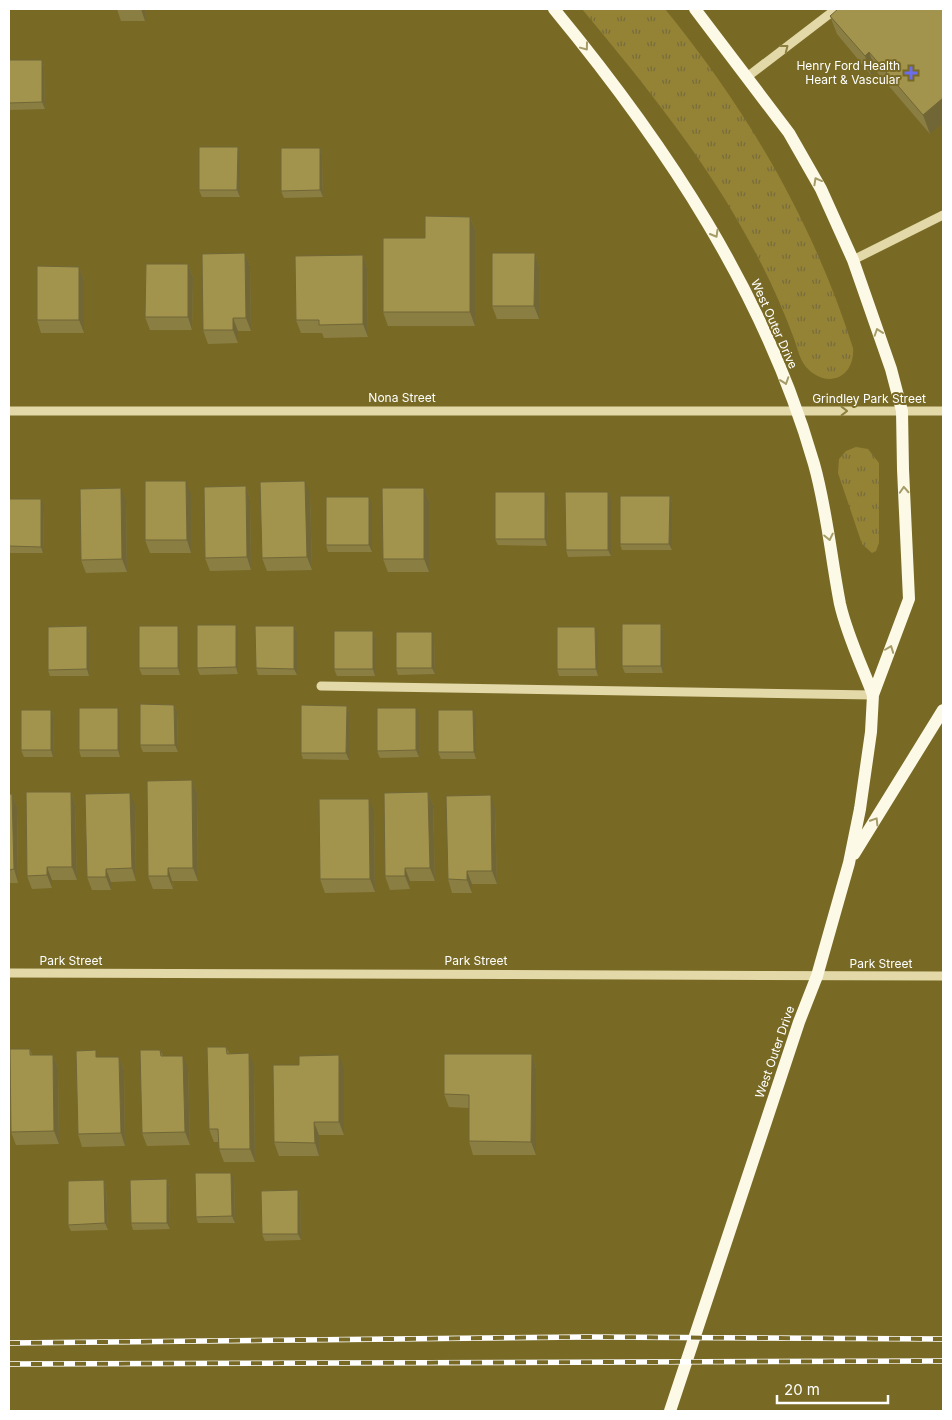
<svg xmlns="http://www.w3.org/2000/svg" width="952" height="1420" font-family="Inter,sans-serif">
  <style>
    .grass { fill: url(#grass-tufts) }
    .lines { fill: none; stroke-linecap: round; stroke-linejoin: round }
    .minor { stroke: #e3d8a7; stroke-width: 9 }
    .major { stroke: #fcf9e6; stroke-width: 12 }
    .rail-casing { stroke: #fff; stroke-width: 5.5 }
    .rail { stroke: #786a25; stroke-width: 4; stroke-dasharray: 11; stroke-linecap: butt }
    .wall { fill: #8b7e42 }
    .shaded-wall { fill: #716736 }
    .building { fill: #a2934d; stroke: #716736 }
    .oneway { stroke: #a69c69 }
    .oneway2 { stroke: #8d803f }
    .poi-dot { fill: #6b6ded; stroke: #786a25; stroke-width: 2 }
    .labels { text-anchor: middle; stroke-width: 4; stroke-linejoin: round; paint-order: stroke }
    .poi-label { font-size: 12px; fill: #fff; stroke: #786a25; text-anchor: end }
    .street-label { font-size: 12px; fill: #fff; stroke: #786a25 }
  </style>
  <defs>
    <pattern id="grass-tufts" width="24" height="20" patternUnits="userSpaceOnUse" patternTransform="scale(1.25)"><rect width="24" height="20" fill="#948235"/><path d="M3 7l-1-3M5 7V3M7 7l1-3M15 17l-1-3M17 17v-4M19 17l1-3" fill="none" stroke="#776c3e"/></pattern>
  </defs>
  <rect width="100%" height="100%" fill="#786a25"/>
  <path class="grass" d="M582,9H665C748,111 813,222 853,348C855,376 830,389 809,370C799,361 798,348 793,336C782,307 769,277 754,250C708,162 645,85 582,9Z
    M856,447L868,449L879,463V543L876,551L872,553L862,544L838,473L839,459L846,451Z"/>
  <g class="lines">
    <path class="minor" d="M747,77L836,9
      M853,260L943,215
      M9,411H943
      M321,686L873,695
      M9,973L943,976"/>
    <path class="major" d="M554,9C666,145 765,293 814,464C827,510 831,558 840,604C847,635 862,666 873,695
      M854,854L943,710
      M670,1411L799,1022L817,976L849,863L860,809L871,732L873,695L909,599L903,469L902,411L891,369L853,260L821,189L789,133L695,9"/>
    <g class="rail-casing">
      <path id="rail" d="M9,1343L586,1337L943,1339
        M9,1364L943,1361"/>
    </g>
    <use href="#rail" class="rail"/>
  </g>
  <path class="wall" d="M117,9H145V21H121Z
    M943,9L930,134L876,71L871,75L837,34L830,16Z
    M9,60H42L44,67L45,109L9,110Z
    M320,148L322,155L323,197L284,198L281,191Z
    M240,154V197H202L199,190Z
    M470,217L475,230V326H388L383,312L425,238Z
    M245,253L250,266L251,331H238V343L208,344L203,330Z
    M535,253L539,266V319H497L492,306Z
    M363,255L367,268L368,337L324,338L322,333H301L296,320Z
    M188,264L193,277L192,330H150L145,317Z
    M79,267L84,280V333H41L37,320Z
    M246,486L250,500L251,570L210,571L205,558Z
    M424,488L429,501V572H388L383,559Z
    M608,492L611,499V556L568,557L566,550Z
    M191,494V553H150L145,540Z
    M310,494L312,570L267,571L262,558Z
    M670,496L672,503V550H622L620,544Z
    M9,499L44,506L43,553H9Z
    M548,499L547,546L498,545L495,539Z
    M126,501L127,572L86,573L81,560Z
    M372,504V552H328L326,545Z
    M661,624L663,631V673H625L622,666Z
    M87,626L89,633V676H50L48,670Z
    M294,626L297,633V675H258L256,668Z
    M373,631L375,638V676H337L334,669Z
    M238,632V674L200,675L197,668Z
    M180,633V675H142L139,668Z
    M598,634V676H559L557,669Z
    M434,639L435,674L398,675L396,668Z
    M174,705L177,711L178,752H143L140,745Z
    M347,706L349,712V760L303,759L301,753Z
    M51,710L54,717L53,757H24L21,750Z
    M120,715V757H81L79,750Z
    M419,715V757L380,758L377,751Z
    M476,717V759H441L438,752Z
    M192,780L197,793L198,881H172L173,889H153L148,876Z
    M71,792L75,805L77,880H52V888L32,889L27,876Z
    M428,792L433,805L435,881H410V889L390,890L385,876Z
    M9,794H12L17,807L18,883H9Z
    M135,806L136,881L111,882V890H92L87,877Z
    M495,809L497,884H472V893H452L448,879Z
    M374,812L375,892L325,893L320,879Z
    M226,1047L229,1053L254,1066L255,1162H224L219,1149V1142H214L209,1129Z
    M30,1049L32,1055H53L58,1068L59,1144L16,1145L11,1132Z
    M160,1050L163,1056L188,1069L190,1145L147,1146L142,1133Z
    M532,1054L536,1068V1155H473L469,1141V1108L449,1107L444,1094Z
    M98,1057H119L124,1070L125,1146L82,1147L78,1134Z
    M344,1069V1135H319V1156H279L274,1142Z
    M167,1179L169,1186L170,1229L133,1230L131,1223Z
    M234,1179L235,1223H198L196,1217Z
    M104,1180L106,1187L108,1230L71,1231L68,1225Z
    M298,1190L300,1197L301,1240L265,1241L262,1234Z"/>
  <path class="shaded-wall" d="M141,9H145V21Z
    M869,52L876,71L871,75L865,56Z
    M42,60L44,67L45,109L42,102Z
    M943,98V123L930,134L923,115Z
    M238,147L240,154V197L237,190Z
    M320,148L322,155L323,197L320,190Z
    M470,217L475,230V326L470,312Z
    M245,253L250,266L251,331L246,318Z
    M535,253L539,266V319L534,306Z
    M363,255L367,268L368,337L363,324Z
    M188,264L193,277L192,330L188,317Z
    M79,267L84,280V333L79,320Z
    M233,318L238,331V343L233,330Z
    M186,481L191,494V553L187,540Z
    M305,481L310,494L312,570L307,557Z
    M246,486L250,500L251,570L247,557Z
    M121,488L126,501L127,572L122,559Z
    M424,488L429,501V572L424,559Z
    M545,492L548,499L547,546L545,539Z
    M608,492L611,499V556L608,550Z
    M670,496L672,503V550L669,544Z
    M369,497L372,504V552L369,545Z
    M41,499L44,506L43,553L41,547Z
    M661,624L663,631V673L661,666Z
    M236,625L238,632V674L236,667Z
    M87,626L89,633V676L87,669Z
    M178,626L180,633V675L178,668Z
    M294,626L297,633V675L294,669Z
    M595,627L598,634V676L596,669Z
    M373,631L375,638V676L373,669Z
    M432,632L434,639L435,674L432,668Z
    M174,705L177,711L178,752L175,745Z
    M347,706L349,712V760L346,753Z
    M118,708L120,715V757L118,750Z
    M416,708L419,715V757L416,750Z
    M51,710L54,717L53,757L51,750Z
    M473,710L476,717V759L474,752Z
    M192,780L197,793L198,881L193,868Z
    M71,792L75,805L77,880L72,867Z
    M428,792L433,805L435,881L430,868Z
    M130,793L135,806L136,881L132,868Z
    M12,794L17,807L18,883L14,869Z
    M491,795L495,809L497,884L492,871Z
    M369,799L374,812L375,892L370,879Z
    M47,867L52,880V888L47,875Z
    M168,868L172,881L173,889L168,876Z
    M405,868L410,881V889L405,876Z
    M106,869L111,882V890L106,877Z
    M467,871L472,884V893L467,880Z
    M249,1053L254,1066L255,1162L250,1149Z
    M532,1054L536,1068V1155L531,1142Z
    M53,1055L58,1068L59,1144L54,1131Z
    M339,1055L344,1069V1135L339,1122Z
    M183,1056L188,1069L190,1145L185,1132Z
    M119,1057L124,1070L125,1146L121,1133Z
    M314,1122L319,1135V1156L315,1143Z
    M231,1173L234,1179L235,1223L232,1216Z
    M167,1179L169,1186L170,1229L167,1223Z
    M104,1180L106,1187L108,1230L105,1223Z
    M298,1190L300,1197L301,1240L298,1234Z"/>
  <path class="building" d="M838,9H943V98L923,115L869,52L865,56L830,16Z
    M9,60H42V102L9,103Z
    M199,147H238L237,190H199Z
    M281,148H320V190L281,191Z
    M425,216L470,217V312H383V238H425Z
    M245,253L246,318H233V330H203L202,254Z
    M492,253H535L534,306H492Z
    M363,255V324L319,325V320H296L295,256Z
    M146,264H188V317H145Z
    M37,266L79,267V320H37Z
    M145,481H186L187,540H145Z
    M305,481L307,557L262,558L260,482Z
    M246,486L247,557L205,558L204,487Z
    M121,488L122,559L81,560L80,489Z
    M382,488H424V559H383Z
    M495,492H545V539H495Z
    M565,492H608V550H566Z
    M620,496H670L669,544H620Z
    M326,497H369V545H326Z
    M9,499H41V547L9,546Z
    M622,624H661V666H622Z
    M197,625H236V667L197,668Z
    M87,626V669L48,670V627Z
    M139,626H178V668H139Z
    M255,626H294V669L256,668Z
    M557,627H595L596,669H557Z
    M334,631H373V669H334Z
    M396,632H432V668H396Z
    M140,704L174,705L175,745H140Z
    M301,705L347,706L346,753H301Z
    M79,708H118V750H79Z
    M377,708H416V750L377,751Z
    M21,710H51V750H21Z
    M438,710H473L474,752H438Z
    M192,780L193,868H168V876H148L147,781Z
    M26,792H71L72,867H47V875L27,876Z
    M428,792L430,868H405V876H385L384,793Z
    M130,793L132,868L106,869V877H87L85,794Z
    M9,794H12L14,869L9,870Z
    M491,795L492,871H467V880L448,879L446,796Z
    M319,799H369L370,879H320Z
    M207,1047H226L227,1054L249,1053L250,1149H219L218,1129H209Z
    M10,1049H30V1055H53L54,1131L11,1132Z
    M96,1050V1057H119L121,1133L78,1134L76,1051Z
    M140,1050H160L161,1056H183L185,1132L142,1133Z
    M444,1054H532L531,1142L469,1141V1095L444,1094Z
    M339,1055V1122H314L315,1143L274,1142L273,1065H299V1056Z
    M195,1173H231L232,1216L196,1217Z
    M167,1179V1223H131L130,1180Z
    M104,1180L105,1223L68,1225V1181Z
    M298,1190V1234H262L261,1191Z"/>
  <defs><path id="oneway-chevron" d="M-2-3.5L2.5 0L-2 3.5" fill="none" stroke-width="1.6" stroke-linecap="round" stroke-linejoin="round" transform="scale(1.25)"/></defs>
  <g class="oneway">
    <use href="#oneway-chevron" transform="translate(585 47) rotate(53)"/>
    <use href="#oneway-chevron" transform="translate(817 181) rotate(-119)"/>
    <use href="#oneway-chevron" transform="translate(715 234) rotate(60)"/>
    <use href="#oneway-chevron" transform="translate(878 332) rotate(-109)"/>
    <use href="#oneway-chevron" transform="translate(785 381) rotate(71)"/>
    <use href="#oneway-chevron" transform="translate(904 490) rotate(-93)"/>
    <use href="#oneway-chevron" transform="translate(829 537) rotate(78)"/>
    <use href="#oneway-chevron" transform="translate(890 649) rotate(-69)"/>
    <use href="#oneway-chevron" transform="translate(875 821) rotate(-58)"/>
  </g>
  <g class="oneway2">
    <use href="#oneway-chevron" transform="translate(785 48) rotate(-38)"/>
    <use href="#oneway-chevron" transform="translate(844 411)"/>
  </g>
  <path class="poi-dot" d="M908.5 65.5h5v5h5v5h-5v5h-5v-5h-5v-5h5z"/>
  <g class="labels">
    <g class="poi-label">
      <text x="900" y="70">Henry Ford Health<tspan x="900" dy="14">Heart &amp; Vascular</tspan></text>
    </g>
    <g class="street-label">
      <text transform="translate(774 324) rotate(66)" y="4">West Outer Drive</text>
      <text x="402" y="402">Nona Street</text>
      <text x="869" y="403">Grindley Park Street</text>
      <text x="71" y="965">Park Street</text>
      <text x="476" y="965">Park Street</text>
      <text x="881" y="968">Park Street</text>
      <text transform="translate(775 1052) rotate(-71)" y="4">West Outer Drive</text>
    </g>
  </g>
  <rect width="952" height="1420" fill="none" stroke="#ffffff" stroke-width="20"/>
  <path d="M777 1395v8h111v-8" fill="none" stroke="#ffffff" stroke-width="2.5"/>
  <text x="784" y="1395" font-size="15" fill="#ffffff" stroke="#786a25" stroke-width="4" paint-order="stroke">20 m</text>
</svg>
